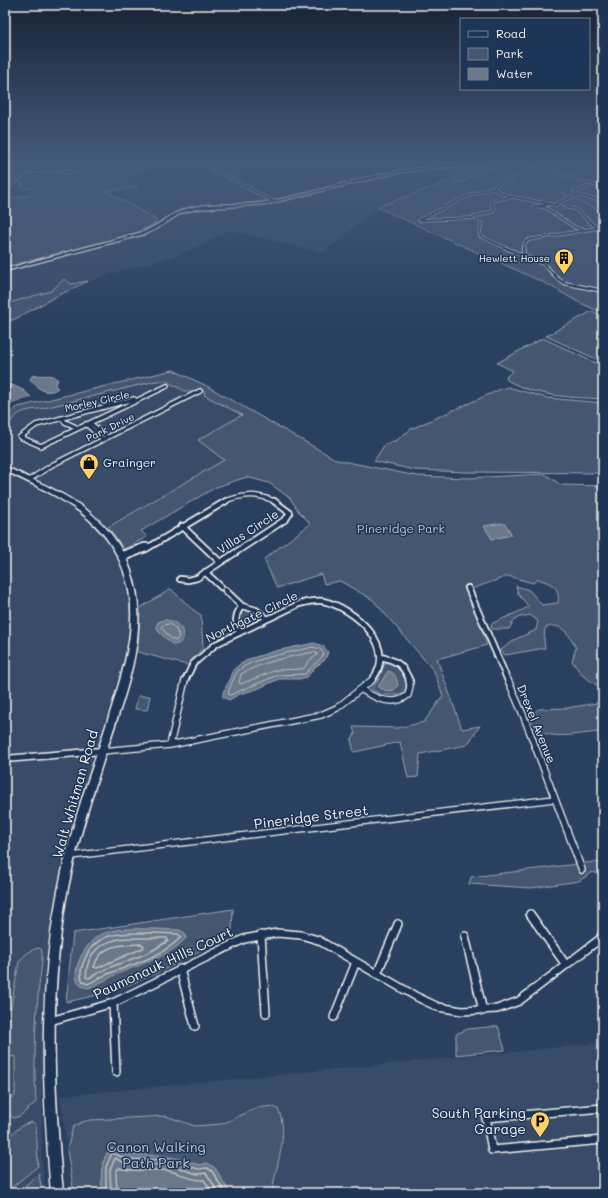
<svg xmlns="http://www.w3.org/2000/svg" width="608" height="1198" font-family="Mali,sans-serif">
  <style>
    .built { fill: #374c69 }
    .green { fill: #445771; stroke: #9ca4ac }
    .water { fill: #6a788a; stroke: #a1a8b0 }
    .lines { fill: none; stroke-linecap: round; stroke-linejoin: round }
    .shore-far1 { stroke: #bdc1c2; stroke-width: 1 }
    .shore { stroke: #bdc1c2; stroke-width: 1.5 }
    .stream { stroke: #a1a8b0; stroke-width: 1 }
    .minor-far5-casing { stroke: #f4f1e8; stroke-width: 3.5 }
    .minor-far4-casing { stroke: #f4f1e8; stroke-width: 4.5 }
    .minor-far3-casing { stroke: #f4f1e8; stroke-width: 6 }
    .minor-far2-casing { stroke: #f4f1e8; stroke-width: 8 }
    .minor-far1-casing { stroke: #f4f1e8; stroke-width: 8 }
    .minor-casing { stroke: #f4f1e8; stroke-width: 10 }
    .tertiary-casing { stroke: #f4f1e8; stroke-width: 3 }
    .secondary-casing { stroke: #f4f1e8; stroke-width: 3 }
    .minor-far5 { stroke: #1d3557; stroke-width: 2 }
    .minor-far4 { stroke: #1d3557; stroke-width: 2.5 }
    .minor-far3 { stroke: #1d3557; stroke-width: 3.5 }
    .minor-far2 { stroke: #1d3557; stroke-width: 4.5 }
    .minor-far1 { stroke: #1d3557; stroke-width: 5.5 }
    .minor { stroke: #1d3557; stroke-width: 7 }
    .tertiary { fill: #1d3557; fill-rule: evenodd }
    .secondary { fill: #1d3557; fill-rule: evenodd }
    .labels { text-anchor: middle; stroke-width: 3; stroke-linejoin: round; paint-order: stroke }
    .far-poi-label { font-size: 10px; fill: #f4f1e8; stroke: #1d3557; text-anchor: end }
    .far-street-label { font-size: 10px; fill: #f4f1e8; stroke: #1d3557 }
    .poi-label { font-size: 12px; fill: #f4f1e8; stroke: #1d3557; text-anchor: start }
    .park-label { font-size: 12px; fill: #bfc3c4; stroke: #1d3557 }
    .street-label { font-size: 12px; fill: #f4f1e8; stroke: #1d3557 }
    .near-street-label { font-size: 14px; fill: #f4f1e8; stroke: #1d3557 }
    .near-poi-label { font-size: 14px; fill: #f4f1e8; stroke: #1d3557; text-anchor: end }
    .near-park-label { font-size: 14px; fill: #bfc3c4; stroke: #1d3557 }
  </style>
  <rect width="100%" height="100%" fill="#2a4060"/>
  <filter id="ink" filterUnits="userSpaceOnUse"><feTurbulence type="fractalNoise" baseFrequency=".025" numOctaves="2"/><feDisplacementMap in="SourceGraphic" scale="8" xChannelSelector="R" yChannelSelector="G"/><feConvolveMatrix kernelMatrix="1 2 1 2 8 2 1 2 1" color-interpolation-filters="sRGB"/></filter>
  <g filter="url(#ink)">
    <path class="built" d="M5,161H492L436,166L461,177L378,208L323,253L228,230L204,244L174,256L108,275L62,291L5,320Z
      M175,370L250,411L199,439L225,460L100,530L114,551L125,579L130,604L129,636L125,655L78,811L53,913L43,1006L42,1157L45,1193H5V417L18,407Z
      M603,1043V1193H74L60,1096Z"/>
    <path class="green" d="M5,161H87C81,177 42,171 27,171L20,179L5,187Z
      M90,161H222L119,172V173L138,187L106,191L156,220L154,224L134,234L5,267V201C14,196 20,198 30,195L33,189L21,186L23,184L21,183V182L15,184C20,181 24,174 30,173C48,169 79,182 90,161Z
      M509,161H603V313L578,302L547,284L377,207L461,177L439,168Z
      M64,279L71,284L88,281L57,296L15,319L5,322V304L51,291Z
      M592,311L603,316V359H596L546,336Z
      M543,338L593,362L603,363V399C570,397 535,397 507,380L506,377L513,371L497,363Z
      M173,370L205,385L337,460L417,476L467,478L545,474L561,485L603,486V667L601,669L603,674V683L598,686L582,675L572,661L576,648C570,634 560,621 545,628L544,640L545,648L505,655L501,650L516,639L536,630L538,621L530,615L516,618L509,629H492L491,624L529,607L518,594L516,586L529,590L542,605L558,603C560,586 552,584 538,579L533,583L508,576L469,590L487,645L437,659L462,729L480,726L467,745L420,754L418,777L408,778L400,742L354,752L351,740L355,734L353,727L398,728L424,722L443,696L434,671L373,600L340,581L324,584L321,574L277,588L264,559L309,525V522L299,512L290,498L269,483L247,477L216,487L141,531L147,537L124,549L108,527L224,460L198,440L242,415L204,395L205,392L202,390L185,391L166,381H156L40,409C20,410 17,414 5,428V417L18,407Z
      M508,387L547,398L603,403V473L467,472L414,470L374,461L385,444L397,440L411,429L501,389Z
      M171,589L192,609L201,615L203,648L187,665L138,652L140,608Z
      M244,609L248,610L258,615L259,619L246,626H242C238,622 240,613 244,609Z
      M387,662C397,664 406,676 406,688L400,695H382L371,689L378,681L384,665Z
      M138,696H150L147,710L135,709Z
      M603,702V732C585,732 553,741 538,730C534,727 531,721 528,717L539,709L567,708Z
      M594,862L603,863V876L592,872L579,881L531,888L469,884L471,877Z
      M233,909L232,930C199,954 147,980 108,992C94,996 80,999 66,1002L73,933Z
      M39,948L42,950C43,965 39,980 38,996C35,1031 34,1067 36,1102L20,1116L13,1118L8,1112L7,1099L15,1096V1056L8,1058V1023L19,962C23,956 31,949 39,948Z
      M498,1026L505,1050L456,1055V1034L468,1029Z
      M272,1106L278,1109C290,1135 275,1167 272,1193H74L67,1150L73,1127L82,1122L91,1120L166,1116L195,1126L222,1124L257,1108Z
      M32,1122L36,1125L38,1166L5,1193V1139L23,1125Z
      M39,1174L42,1193H16Z"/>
    <path class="water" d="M489,166L494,168L480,172L473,177L464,175L453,169Z
      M37,375C47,377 49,372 58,380L55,386L58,388C47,396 37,389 30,379L32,376Z
      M10,384L23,390L31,397L13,403L5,408V387Z
      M502,523L506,525L512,535L492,539L484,526Z
      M164,620C184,620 191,644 173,645L159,632L156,626L158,622Z
      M314,643L323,646L328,652L325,660L315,667L307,677L299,679H279L257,689L240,694L229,700L223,697V692L231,678L233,670L239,665L249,659L275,651Z
      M388,671C395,672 397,679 398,685L394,690L387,691L378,687Z
      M155,929L179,930L185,933L186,938C167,959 138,964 113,976C105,980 97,985 88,988C85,987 82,987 80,985C68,972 87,941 100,935C117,927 137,929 155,929Z
      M116,1148L128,1155H157L186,1160L199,1165L207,1163L215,1168L230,1193H103C100,1178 100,1162 110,1149Z"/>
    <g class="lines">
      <path class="shore-far1" d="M170,624L176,629L179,636L176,641L170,638L161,627L163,625Z
        M313,647L320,649L324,654C321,659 310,668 305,674L278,675L230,695L228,694C230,687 233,677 238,671C251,658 294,652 313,647Z
        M314,652L317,653V655L309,661L303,669L276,670L241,684L239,683L241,674C264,661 289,657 314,652Z"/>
      <path class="shore" d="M155,933L178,934L181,937C163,956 137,963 113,972C104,975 96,980 88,984L83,982C79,975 81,968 84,961C96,929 126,933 155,933Z
        M126,938H167L168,941L148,953L108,968L89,978L86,977C87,951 101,941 126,938Z
        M142,944L144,946L143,948L97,968L94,967C101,943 121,945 142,944Z
        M106,1193V1167L112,1153L127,1159L171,1160L198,1169L207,1168L212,1171L225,1193
        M111,1193L110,1170L115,1158L126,1164L170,1165L197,1174L206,1173L219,1193
        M117,1193L116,1172L119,1168C136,1173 153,1168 170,1171C182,1174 192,1181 204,1180L213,1193"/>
      <path class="stream" d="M455,187L457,186L453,183L467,180L472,177
        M557,191L603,212"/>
      <g class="minor-far5-casing">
        <path id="minor-far5" d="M107,161L119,165L180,161
          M530,161L583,182L603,187
          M543,166L525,170L495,186L494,189L509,196L575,209L603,233
          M212,170L217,171L274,202
          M9,187C15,183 22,174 29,172C51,166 71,182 89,161
          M494,187L468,196L419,220L472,218L493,211L494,209L491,202L493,200L512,197
          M576,195L603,201
          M556,204L576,195L574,192L589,187
          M547,205L541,207L534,206Z
          M544,207L576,228L583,229
          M476,219L481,223L480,236L508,249
          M523,249L525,243L528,240L597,228"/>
      </g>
      <g class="minor-far4-casing">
        <path id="minor-far4" d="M506,248L524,256
          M523,248L524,256L544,264L558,279L564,283L603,291"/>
      </g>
      <g class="minor-far3-casing">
        <path id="minor-far3" d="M134,399L136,401L41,446L20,437L36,425Z
          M136,401L167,386
          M62,418L65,422L78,428
          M90,423L107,437
          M86,424L103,439
          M29,480L52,465L200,391
          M223,502C242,494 258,493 276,502"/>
      </g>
      <g class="minor-far2-casing">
        <path id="minor-far2" d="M182,526L220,562
          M122,554L144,546H150
          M123,558L146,549L226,501
          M205,572L221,587
          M180,579L188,580L197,578L286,519L290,513L274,501
          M468,588L508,681
          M225,590L242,606
          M239,633C235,624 235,614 242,606L256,610L267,619
          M381,657C398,661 403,665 410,681
          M185,681L193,664L216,644L299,604C307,602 315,600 323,601C355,608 400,648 371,681"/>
      </g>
      <g class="minor-far1-casing">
        <path id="minor-far1" d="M508,680L524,717L582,870
          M362,690C376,699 394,707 408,695L410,686L409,680
          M170,745L185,680
          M170,745L321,715L337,708L372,680
          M102,751L170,745
          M71,856L554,799"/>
      </g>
      <g class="minor-casing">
        <path id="minor" d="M530,914L566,965
          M261,935L266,1013
          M465,936L483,1011
          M180,969L195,1026
          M377,974L398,924
          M113,1003L116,1072
          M334,1017L356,962
          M50,1021L113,1003L244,939L277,933L301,935L318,940L417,997L438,1007L462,1011L497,1009L519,1001L600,939L603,932
          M603,1108L486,1118L492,1150L603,1140"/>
      </g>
      <g class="tertiary-casing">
        <path id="tertiary" d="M420,161H422L436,168L434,169Z
          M102,748L105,749L106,751L105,753L102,754L5,762V756Z"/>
      </g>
      <g class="secondary-casing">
        <path id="secondary" d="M421,161H424L440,165L496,161H502L426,169L396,173L267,204L196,209L181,213L156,229L145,234L5,271V269L143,232C158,226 170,214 186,209C212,201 240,207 267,202C301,196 333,186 365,178C389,172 413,168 438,166Z
          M515,161H519L542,165L540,166Z
          M5,467C16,471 27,477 38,482C60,492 82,504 99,521C128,548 141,588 138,627C136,668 119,712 106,752C90,802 74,852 65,904C49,1002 54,1095 63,1193H51C43,1095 38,1000 56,902C63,862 74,822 87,783C96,757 104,732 112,707C125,665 139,621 126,578C109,518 57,495 5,471Z"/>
      </g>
      <use href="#minor-far5" class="minor-far5"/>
      <use href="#minor-far4" class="minor-far4"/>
      <use href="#minor-far3" class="minor-far3"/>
      <use href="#minor-far2" class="minor-far2"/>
      <use href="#minor-far1" class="minor-far1"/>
      <use href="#minor" class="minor"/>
      <use href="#tertiary" class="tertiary"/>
      <use href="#secondary" class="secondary"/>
    </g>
  </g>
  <linearGradient id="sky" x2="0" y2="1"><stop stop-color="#172335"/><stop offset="0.49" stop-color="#44597a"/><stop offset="1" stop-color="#44597a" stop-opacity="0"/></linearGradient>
  <rect width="608" height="328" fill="url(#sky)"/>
  <defs>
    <g id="building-pin" transform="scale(1)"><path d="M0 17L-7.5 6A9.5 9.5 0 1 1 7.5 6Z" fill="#ffd166" stroke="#1d3557"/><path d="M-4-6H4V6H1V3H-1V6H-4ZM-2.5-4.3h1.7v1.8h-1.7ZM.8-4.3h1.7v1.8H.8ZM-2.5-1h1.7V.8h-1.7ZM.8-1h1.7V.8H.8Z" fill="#111"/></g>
    <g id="shop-pin" transform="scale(1)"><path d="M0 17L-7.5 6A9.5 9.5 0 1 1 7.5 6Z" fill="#ffd166" stroke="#1d3557"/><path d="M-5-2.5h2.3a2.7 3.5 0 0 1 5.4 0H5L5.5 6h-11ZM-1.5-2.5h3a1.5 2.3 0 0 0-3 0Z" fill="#111"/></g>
    <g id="parking-pin" transform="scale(1)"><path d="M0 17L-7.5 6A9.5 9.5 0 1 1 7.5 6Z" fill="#ffd166" stroke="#1d3557"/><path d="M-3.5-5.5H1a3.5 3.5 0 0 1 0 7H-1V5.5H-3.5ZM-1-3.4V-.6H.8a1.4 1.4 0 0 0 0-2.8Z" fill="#111"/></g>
  </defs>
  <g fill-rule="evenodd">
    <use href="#building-pin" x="564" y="258"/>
    <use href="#shop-pin" x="89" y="463"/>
    <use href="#parking-pin" x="540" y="1121"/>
  </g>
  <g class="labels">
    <g class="far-poi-label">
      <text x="550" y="262">Hewlett House</text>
    </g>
    <g class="far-street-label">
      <text transform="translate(97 401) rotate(-13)" y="4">Morley Circle</text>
      <text transform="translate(110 427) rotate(-26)" y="4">Park Drive</text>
    </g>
    <g class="poi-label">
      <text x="103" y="467">Grainger</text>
    </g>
    <g class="park-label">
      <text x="401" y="533">Pineridge Park</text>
    </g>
    <g class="street-label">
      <text transform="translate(248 532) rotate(-33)" y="4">Villas Circle</text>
      <text transform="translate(252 617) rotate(-26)" y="4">Northgate Circle</text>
      <text transform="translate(536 724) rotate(68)" y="4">Drexel Avenue</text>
    </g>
    <g class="near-street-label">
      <text transform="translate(75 794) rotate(-74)" y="5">Walt Whitman Road</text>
      <text transform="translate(311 817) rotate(-7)" y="5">Pineridge Street</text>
      <text transform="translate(163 963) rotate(-25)" y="5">Paumonauk Hills Court</text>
    </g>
    <g class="near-poi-label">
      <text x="526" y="1118">South Parking<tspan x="526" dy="16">Garage</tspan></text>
    </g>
    <g class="near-park-label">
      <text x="156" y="1152">Canon Walking<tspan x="156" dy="16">Path Park</tspan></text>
    </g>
  </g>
  <rect width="608" height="1198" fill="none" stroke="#1d3557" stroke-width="20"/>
  <rect x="10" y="10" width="588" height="1178" fill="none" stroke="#f4f1e8" stroke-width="1.5" filter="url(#ink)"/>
  <rect x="460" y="18" width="130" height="72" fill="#1d3557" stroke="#738091"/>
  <rect x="468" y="31" width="20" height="6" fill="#1d3557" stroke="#738091"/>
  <text x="496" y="38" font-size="12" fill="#f4f1e8">Road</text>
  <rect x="468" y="48" width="20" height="12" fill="#445771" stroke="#738091"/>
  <text x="496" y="58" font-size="12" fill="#f4f1e8">Park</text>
  <rect x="468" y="68" width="20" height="12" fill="#6a788a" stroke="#738091"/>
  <text x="496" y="78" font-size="12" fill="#f4f1e8">Water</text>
</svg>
